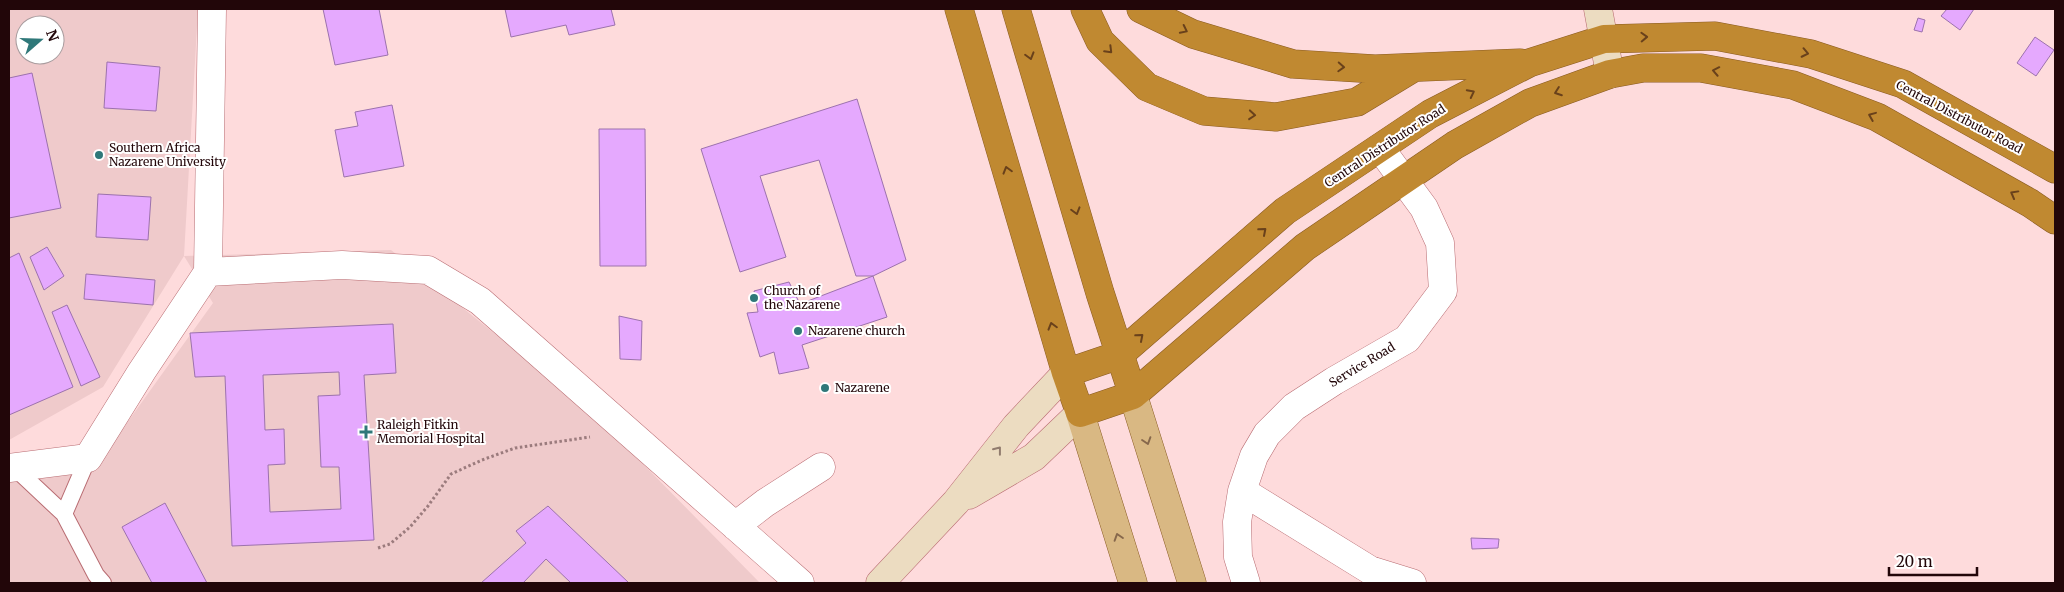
<svg xmlns="http://www.w3.org/2000/svg" width="2064" height="592" font-family="Merriweather,serif">
  <style>
    .built { fill: #efcacb; fill-rule: evenodd }
    .building { fill: #e5a9fe; stroke: #9c72ad; fill-rule: evenodd }
    .lines { fill: none; stroke-linecap: round; stroke-linejoin: round }
    .lane-casing { stroke: #b96c72; stroke-width: 18 }
    .street-casing { stroke: #b96c72; stroke-width: 29 }
    .secondary-casing { stroke: #b96c72; stroke-width: 29 }
    .primary-casing { stroke: #895b23; stroke-width: 29 }
    .highway-casing { stroke: #895b23; stroke-width: 29 }
    .path { stroke: #9b7b7d; stroke-width: 3; stroke-dasharray: 2.5 2.5; stroke-linecap: butt }
    .lane { stroke: #fff; stroke-width: 16 }
    .street { stroke: #fff; stroke-width: 28 }
    .secondary { stroke: #ecdcc1; stroke-width: 28 }
    .primary { stroke: #d9b883; stroke-width: 28 }
    .highway { stroke: #c08931; stroke-width: 28 }
    .oneway { stroke: #69411b }
    .oneway2 { stroke: #87684c }
    .oneway3 { stroke: #917c6e }
    .poi-dot { fill: #2f7879; stroke: #fff; stroke-width: 2 }
    .labels { text-anchor: middle; stroke-width: 4; stroke-linejoin: round; paint-order: stroke }
    .street-label { font-size: 12px; fill: #220609; stroke: #fff }
    .poi-label { font-size: 12px; fill: #220609; stroke: #fff; text-anchor: start }
  </style>
  <rect width="100%" height="100%" fill="#fedbdc"/>
  <path class="built" d="M9,9H198L184,256L391,250L592,412L760,583H9V453L101,459L213,303L184,256L103,387L9,440ZM25,25H55V55H25Z"/>
  <path class="building" d="M323,9H379L388,55L335,65Z
    M505,9H611L615,25L569,35L566,25L511,37Z
    M1947,9H1974L1960,30L1941,16Z
    M1918,18L1925,20L1922,32L1914,30Z
    M2035,37L2054,50L2036,76L2017,63Z
    M107,62L160,67L156,111L104,108Z
    M32,73L61,208L9,218V78Z
    M857,99L906,260L873,276H856L819,160L760,176L786,257L740,272L701,149Z
    M392,105L404,166L344,177L335,130L358,126L355,112Z
    M599,129H645L646,266H600Z
    M98,194L151,197L148,240L96,237Z
    M47,247L64,276L44,290L30,257Z
    M19,253L73,387L9,415V258Z
    M86,274L155,280L153,305L84,299Z
    M873,276L887,317L802,345L809,368L779,374L774,352L760,357L747,313L758,312L754,291L789,282L800,304Z
    M67,305L100,377L81,386L52,312Z
    M619,316L642,321L641,360L620,359Z
    M393,324L396,373L364,375L374,540L232,546L225,376L195,377L190,333ZM339,372L340,395L318,396L321,467H339L341,509L270,512L268,465L285,464L284,429L265,430L263,375Z
    M165,503L207,583H152L122,527Z
    M548,506L629,583H571L546,559L523,583H481L526,543L516,531Z
    M1471,538L1499,539L1498,548L1472,549Z"/>
  <g class="lines">
    <g class="lane-casing">
      <path id="lane" d="M15,468L64,514L96,575L103,583
        M64,514L88,458"/>
    </g>
    <g class="street-casing">
      <path id="street" d="M208,272L342,265L428,270L480,301L800,583
        M9,468L88,458L142,371L208,272L212,9
        M1242,491L1370,570L1412,583
        M735,526L765,503L821,467
        M1246,583L1238,557L1237,522L1242,491L1254,456L1267,434L1294,407L1334,381L1407,339L1443,291L1440,243L1424,208L1380,148"/>
    </g>
    <g class="secondary-casing">
      <path id="secondary" d="M1598,9L1610,74
        M969,495L1034,457L1080,413
        M880,583L956,502L1016,426L1066,373"/>
    </g>
    <g class="primary-casing">
      <path id="primary" d="M1133,395L1192,583
        M1080,413L1133,583"/>
    </g>
    <g class="highway-casing">
      <path id="highway" d="M959,9L1066,373L1080,413L1133,395L1305,247L1455,145L1530,103L1610,74L1643,68H1701L1793,85L1877,117L2030,203L2055,220
        M1016,9L1100,293L1133,395
        M1085,9L1100,41L1147,87L1204,111L1276,117L1357,102L1413,68
        M1141,9L1193,34L1293,64L1375,69L1520,63
        M1066,373L1119,355L1285,211L1430,114L1529,63L1604,39L1715,36L1811,54L1903,84L2055,169"/>
    </g>
    <path class="path" d="M378,548L390,544L410,527L428,506L451,474L482,460L515,448L590,437"/>
    <use href="#lane" class="lane"/>
    <use href="#street" class="street"/>
    <use href="#secondary" class="secondary"/>
    <use href="#primary" class="primary"/>
    <use href="#highway" class="highway"/>
  </g>
  <defs><path id="oneway-chevron" d="M-2-3.5L2.5 0L-2 3.5" fill="none" stroke-width="1.6" stroke-linecap="round" stroke-linejoin="round" transform="scale(1.25)"/></defs>
  <g class="oneway">
    <use href="#oneway-chevron" transform="translate(1184 30) rotate(26)"/>
    <use href="#oneway-chevron" transform="translate(1644 37) rotate(-2)"/>
    <use href="#oneway-chevron" transform="translate(1109 50) rotate(45)"/>
    <use href="#oneway-chevron" transform="translate(1805 53) rotate(12)"/>
    <use href="#oneway-chevron" transform="translate(1030 56) rotate(74)"/>
    <use href="#oneway-chevron" transform="translate(1341 67) rotate(3)"/>
    <use href="#oneway-chevron" transform="translate(1716 71) rotate(-169)"/>
    <use href="#oneway-chevron" transform="translate(1558 92) rotate(160)"/>
    <use href="#oneway-chevron" transform="translate(1471 93) rotate(-27)"/>
    <use href="#oneway-chevron" transform="translate(1252 115) rotate(5)"/>
    <use href="#oneway-chevron" transform="translate(1872 116) rotate(-158)"/>
    <use href="#oneway-chevron" transform="translate(1007 170) rotate(-106)"/>
    <use href="#oneway-chevron" transform="translate(2014 194) rotate(-151)"/>
    <use href="#oneway-chevron" transform="translate(1076 211) rotate(74)"/>
    <use href="#oneway-chevron" transform="translate(1263 231) rotate(-41)"/>
    <use href="#oneway-chevron" transform="translate(1052 326) rotate(-106)"/>
    <use href="#oneway-chevron" transform="translate(1140 337) rotate(-41)"/>
  </g>
  <g class="oneway2">
    <use href="#oneway-chevron" transform="translate(1147 441) rotate(72)"/>
    <use href="#oneway-chevron" transform="translate(1118 537) rotate(-108)"/>
  </g>
  <use class="oneway3" href="#oneway-chevron" transform="translate(998 450) rotate(-52)"/>
  <g class="poi-dot">
    <circle cx="99" cy="155" r="5"/>
    <circle cx="754" cy="298" r="5"/>
    <circle cx="798" cy="331" r="5"/>
    <circle cx="825" cy="388" r="5"/>
    <path d="M363.5 424.5h5v5h5v5h-5v5h-5v-5h-5v-5h5z"/>
  </g>
  <g class="labels">
    <g class="street-label">
      <text transform="translate(1959 117) rotate(28)" y="4">Central Distributor Road</text>
      <text transform="translate(1385 146) rotate(-33)" y="4">Central Distributor Road</text>
      <text transform="translate(1362 365) rotate(-31)" y="4">Service Road</text>
    </g>
    <g class="poi-label">
      <text x="109" y="152">Southern Africa<tspan x="109" dy="14">Nazarene University</tspan></text>
      <text x="764" y="295">Church of<tspan x="764" dy="14">the Nazarene</tspan></text>
      <text x="808" y="335">Nazarene church</text>
      <text x="835" y="392">Nazarene</text>
      <text x="377" y="429">Raleigh Fitkin<tspan x="377" dy="14">Memorial Hospital</tspan></text>
    </g>
  </g>
  <rect width="2064" height="592" fill="none" stroke="#220609" stroke-width="20"/>
  <g transform="translate(40 40) rotate(70)"><circle r="24" fill="#ffffff" stroke="#a79b9d"/>
  <path d="M0-4L9 19L0 12L-9 19Z" fill="#2f7879"/>
  <text y="-8" font-size="14" font-weight="bold" text-anchor="middle" fill="#220609">N</text>
  </g>
  <path d="M1889 567v8h88v-8" fill="none" stroke="#220609" stroke-width="2.5"/>
  <text x="1896" y="567" font-size="15" fill="#220609" stroke="#ffffff" stroke-width="4" paint-order="stroke">20 m</text>
</svg>
